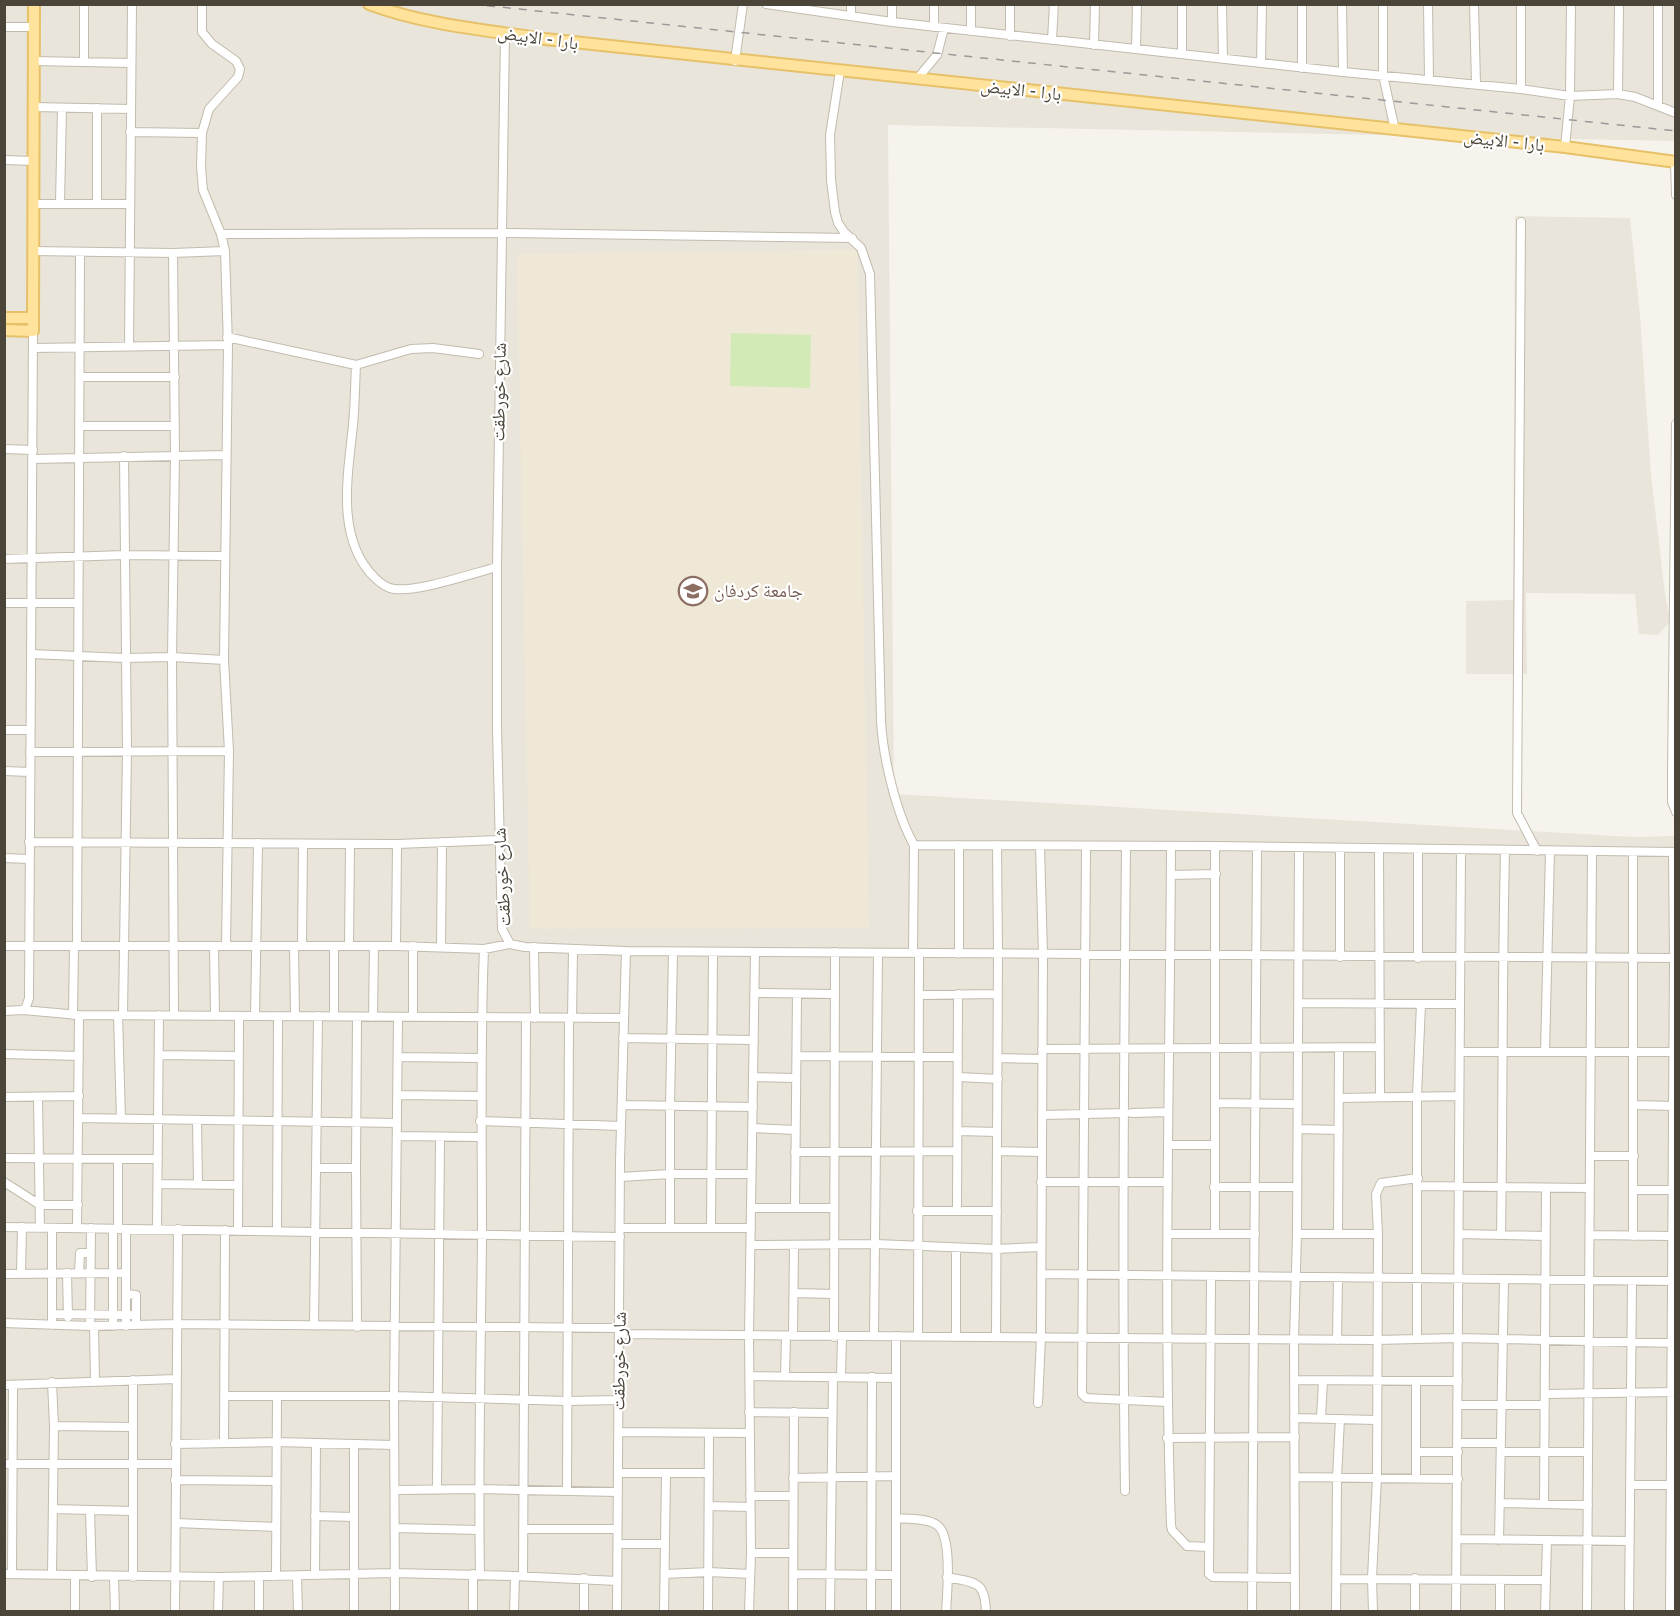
<svg xmlns="http://www.w3.org/2000/svg" width="1680" height="1616" font-family="'IBM Plex Sans','Noto Naskh Arabic',sans-serif">
  <style>
    .residential { fill: #eae5da }
    .education { fill: #efe8d6 }
    .garden { fill: #d2eab5 }
    .lines { fill: none; stroke-linecap: round; stroke-linejoin: round }
    .minor-casing { stroke: #c2bbae; stroke-width: 10 }
    .major-casing { stroke: #e6c16a; stroke-width: 14 }
    .minor { stroke: #fff; stroke-width: 8 }
    .major { stroke: #ffe39c; stroke-width: 10 }
    .rail { stroke: #9a9a9a; stroke-width: 1.5; stroke-dasharray: 8 8; stroke-linecap: butt }
    .labels { text-anchor: middle; stroke-width: 4.5; stroke-linejoin: round; paint-order: stroke }
    .street-label { font-size: 18px; fill: #4b4439; stroke: #fff }
    .education-label { font-size: 18px; fill: #785e54; stroke: #fff; text-anchor: start }
  </style>
  <rect width="100%" height="100%" fill="#f6f3ec"/>
  <path class="residential" d="M5,5H1675V141L888,125L894,794L1633,837L1675,836V1611L5,1612Z
    M1515,216L1630,218L1640,315L1651,475L1665,594L1670,622L1658,635L1639,634L1635,594L1526,593L1527,674H1466V601L1513,600Z"/>
  <path class="education" d="M857,250L869,928L530,929L517,254Z"/>
  <path class="garden" d="M731,333L811,335L810,388L730,386Z"/>
  <g class="lines">
    <g class="minor-casing">
      <path id="minor" d="M202,4V32L212,44L236,61L240,69L238,77L209,109L202,133L201,167L203,190L221,234L225,251L228,345L224,660L229,751L226,946
        M766,4L892,22L1343,72L1521,89L1570,96L1618,94L1635,97L1676,113
        M934,4V27
        M1222,4L1223,59
        M1342,4L1343,72
        M1383,4V75L1395,130
        M1428,4L1429,79
        M1474,4L1476,84
        M1521,4V89
        M851,16V4
        M892,22V4
        M4,27H34
        M971,31V4
        M505,33L497,567V729L502,929L510,944L525,947L626,951L620,1161L617,1612
        M1010,36V4
        M1052,40L1054,4
        M1094,45L1095,4
        M1136,49L1137,4
        M1182,54V4
        M34,61L131,63
        M735,61L743,4
        M84,62V4
        M1261,63L1262,4
        M1302,68V4
        M840,71L830,135L831,180L835,212L838,223L844,232L861,248L870,274L881,721C883,757 896,813 914,845L913,953
        M917,79L937,55L944,28
        M1618,94L1619,4
        M1658,106V4
        M34,107L130,109
        M130,132L202,133
        M1565,147L1570,96L1571,4
        M4,160L34,161
        M1675,162L1676,195
        M60,203L62,108
        M34,204H129
        M97,204V108
        M1521,222L1517,813L1537,851
        M221,234L502,233L852,238
        M33,251L173,253L225,251
        M173,253L175,455L172,657L174,1015
        M227,337L356,365L411,349L433,348L479,354
        M129,346L132,4
        M33,348L228,345
        M356,365C355,385 355,405 353,425C348,475 335,539 375,578C380,583 387,588 394,589C418,592 471,574 497,567
        M80,377H175
        M1676,424L1672,774V802L1676,812
        M79,426H175
        M4,449L33,450
        M33,459L225,455
        M4,559L125,555L224,556
        M4,603H78
        M31,654L125,658L172,657L224,660
        M4,730H30
        M30,752L229,751
        M4,771L30,772
        M29,842L397,844L499,840
        M914,845L1215,846L1676,852
        M959,845V954
        M1171,846C1170,1072 1163,1299 1171,1525L1172,1530L1187,1546L1209,1547
        M1086,847L1082,1394L1086,1398L1167,1402
        M1379,849L1380,1097
        M4,858L29,859
        M1171,875L1216,874
        M4,946H396L484,949L510,944
        M77,946L80,252
        M214,946L215,1016
        M294,946L295,1016
        M302,946L303,844
        M349,946L350,844
        M396,946L397,844
        M441,947L442,842
        M534,947L535,1018
        M626,951L1676,958
        M1340,957V848
        M1418,958V850
        M754,993L835,994
        M919,995L998,994
        M1298,1003L1460,1004
        M23,1010L26,1007L29,998L33,331
        M4,1011L23,1010L79,1015L624,1018
        M73,1015L74,946
        M118,1015L121,1119
        M123,1015L127,751L124,456
        M255,1016L258,843
        M334,1016V946
        M357,1017L356,1168L357,1327
        M373,1017L374,946
        M413,1017V946
        M572,1018L573,950
        M623,1038L754,1040
        M1042,1049L1380,1047
        M1460,1052H1676
        M1545,1052L1550,851
        M4,1054L79,1056
        M159,1055L239,1056
        M797,1056L958,1057
        M398,1057L481,1058
        M998,1058L1042,1059
        M753,1077L796,1078
        M959,1077L998,1079
        M398,1095L480,1096
        M4,1097L79,1096
        M38,1097L40,1228
        M1339,1098L1459,1096
        M1215,1103L1298,1104
        M622,1105L753,1107
        M1634,1105L1675,1106
        M1132,1113L1168,1112
        M1042,1115L1126,1113
        M78,1118L397,1123
        M197,1120L198,1184
        M480,1121L621,1126
        M753,1128L795,1130
        M1298,1129L1339,1130
        M958,1131L997,1132
        M398,1136L480,1137
        M1168,1145H1214
        M997,1151L1042,1152
        M795,1152L957,1151
        M1591,1156H1634
        M4,1158L158,1159
        M118,1159V1229
        M317,1168H356
        M620,1177L670,1174H751
        M4,1182L40,1205H78
        M1041,1182H1167
        M158,1184L238,1185
        M1418,1186L1590,1188
        M1214,1187H1297
        M1633,1190H1674
        M751,1208H834
        M795,1208L797,994
        M917,1211H997
        M957,1211L958,994
        M4,1227L620,1237
        M52,1228V1325
        M77,1228L79,1015
        M620,1228H751
        M670,1228V1106L673,952
        M711,1228L713,952
        M126,1229V1326
        M157,1229L159,1015
        M238,1231L239,1016
        M277,1231L278,1016
        M1168,1234H1255
        M1215,1234V846
        M1297,1234H1378
        M1338,1234L1339,1048
        M1459,1234L1546,1236
        M1501,1235C1503,1107 1502,979 1505,851
        M1590,1235L1672,1236
        M1633,1236V852
        M751,1245L876,1244L996,1249L1040,1247
        M956,1248V1336
        M67,1273L68,1317
        M79,1273L80,1253H90
        M4,1274L126,1273
        M21,1274L22,1227
        M1041,1274L1675,1281
        M1211,1276L1209,1574L1213,1577L1295,1578
        M794,1293L834,1294
        M126,1294L136,1295V1320
        M53,1314L136,1315
        M4,1323L90,1326L177,1324L620,1328
        M90,1326L91,1228
        M94,1326L95,1382
        M113,1326V1229
        M314,1326L318,1016
        M620,1334L1377,1340L1457,1338L1676,1343
        M793,1336L794,1245
        M874,1336L878,953
        M896,1336V1612
        M918,1336L919,953
        M996,1336L998,954L997,845
        M834,1337L835,952
        M1417,1339V1096L1421,1004
        M1337,1340L1338,1277
        M785,1375L786,1336
        M750,1376L896,1378
        M841,1377L842,1337
        M1294,1380L1458,1381
        M52,1382L54,1426L52,1574
        M4,1385L176,1379
        M1545,1394L1676,1392
        M224,1396H394L567,1401L618,1400
        M1038,1403L1041,1337L1043,954L1040,846
        M1457,1405H1545
        M749,1412L831,1413
        M1294,1418L1376,1420
        M1321,1418L1323,1381
        M54,1426L132,1427
        M618,1432L749,1433
        M1167,1438L1295,1437
        M224,1443L225,1230
        M1458,1443H1501
        M175,1444L276,1442L394,1445
        M354,1444V1612
        M1416,1452H1458
        M1501,1452H1588
        M4,1464H175
        M618,1473H709
        M1295,1477L1458,1479
        M793,1478L896,1476
        M1416,1478V1382
        M175,1480L275,1481
        M1630,1485H1674
        M396,1490L479,1489L618,1492
        M437,1490L440,1137
        M567,1491L569,1018
        M1125,1491C1122,1276 1124,1061 1126,846
        M750,1496H793
        M1500,1503L1588,1505
        M1544,1504L1546,1188
        M709,1506L750,1507
        M53,1509L131,1511
        M90,1511L92,1577
        M315,1516L354,1517
        M896,1518C908,1519 928,1518 937,1525C953,1536 947,1594 946,1612
        M176,1523L276,1527
        M395,1528L479,1530
        M523,1529H617
        M1457,1539L1629,1541
        M1499,1540L1504,1280
        M618,1544H665
        M751,1553H793
        M4,1574L219,1577L394,1573L515,1576L617,1581
        M12,1574L13,1386
        M665,1574L709,1572L750,1574
        M793,1574L896,1575
        M315,1575L316,1443
        M480,1575C478,1462 481,1349 482,1237C482,1141 480,1045 484,949
        M276,1576L277,1397
        M297,1576L298,1612
        M523,1576L526,1018
        M114,1577L115,1612
        M133,1577V1380
        M947,1577C974,1583 985,1579 986,1612
        M584,1578V1612
        M1415,1578V1612
        M1337,1579L1546,1580
        M75,1612V1576
        M175,1612L178,1229
        M218,1612L219,1577
        M259,1612V1577
        M395,1612L394,1396L398,1017
        M473,1612V1574
        M514,1612L515,1576
        M664,1612L666,1473
        M708,1612L709,1434
        M749,1612L751,1553L749,1335L755,952
        M793,1612L794,1412
        M830,1612L833,1377
        M871,1612L872,1377
        M1252,1612L1257,847
        M1295,1612L1294,1339L1297,1234L1299,847
        M1336,1612L1337,1478L1340,1419
        M1373,1612L1372,1578L1377,1478L1378,1234L1376,1194L1381,1183L1418,1178
        M1456,1612L1461,851
        M1500,1612V1580
        M1545,1612L1547,1541
        M1587,1612L1592,851
        M1629,1612L1632,1281
        M1670,1612L1674,958L1673,852"/>
    </g>
    <g class="major-casing">
      <path id="major" d="M369,4C425,25 486,30 545,39L1565,147L1676,162
        M4,318H33
        M4,330L33,331L34,4"/>
    </g>
    <use href="#minor" class="minor"/>
    <use href="#major" class="major"/>
    <path class="rail" d="M471,4L1676,131"/>
  </g>
  <defs>
    <g id="university-ring" transform="scale(1.5)"><circle r="9.5" fill="#fff" stroke="#8d6e63" stroke-width="1.5"/><path d="M0-5L7-2L0 1L-7-2ZM-4 1L0 2.5L4 1V4Q0 6-4 4Z" fill="#8d6e63"/></g>
  </defs>
  <g fill-rule="evenodd">
    <use href="#university-ring" x="693" y="591"/>
  </g>
  <g class="labels">
    <g class="street-label">
      <text transform="translate(538 38) rotate(8)" y="6">بارا - الابيض</text>
      <text transform="translate(1021 90) rotate(6)" y="6">بارا - الابيض</text>
      <text transform="translate(1504 141) rotate(6)" y="6">بارا - الابيض</text>
      <text transform="translate(499 392) rotate(-89)" y="6">شارع خورطقت</text>
      <text transform="translate(502 877) rotate(-93)" y="6">شارع خورطقت</text>
      <text transform="translate(619 1361) rotate(-89)" y="6">شارع خورطقت</text>
    </g>
    <g class="education-label">
      <text x="714" y="597">جامعة كردفان</text>
    </g>
  </g>
  <rect width="1680" height="1616" fill="none" stroke="#4b4439" stroke-width="12"/>
</svg>
